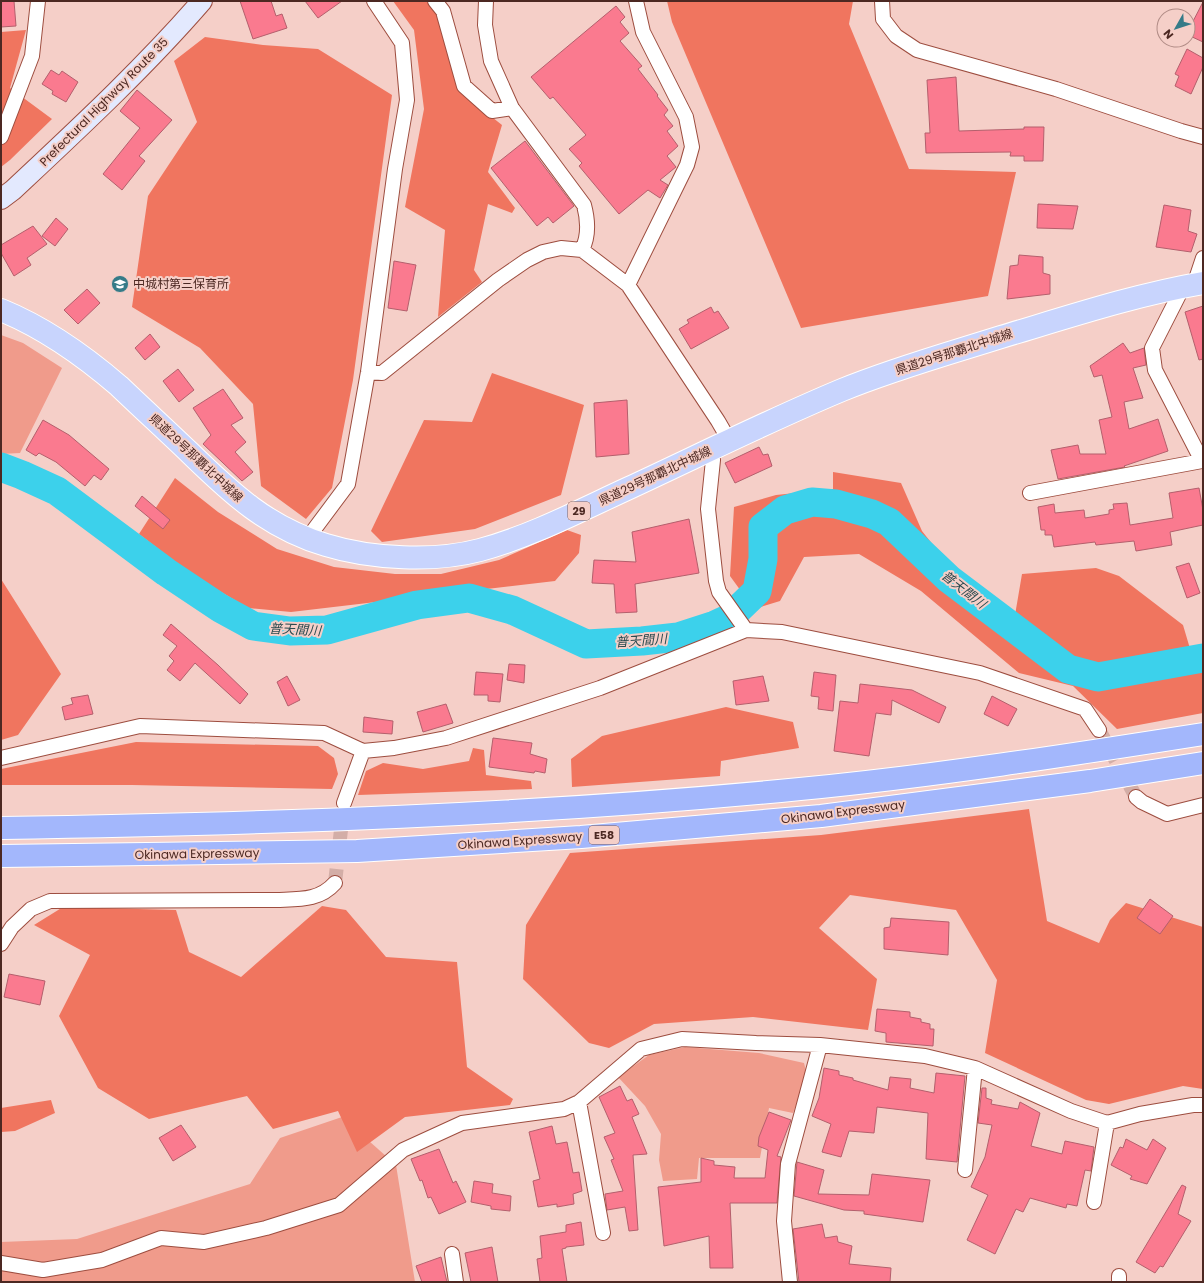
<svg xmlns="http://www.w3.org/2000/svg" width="1204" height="1283" font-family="Poppins,'Noto Sans JP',sans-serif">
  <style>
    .green { fill: #f09b8b }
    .forest { fill: #f0755f }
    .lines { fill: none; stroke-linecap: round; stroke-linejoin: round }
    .river { stroke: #3cd1eb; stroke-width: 29 }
    .building { fill: #fa7a8f; stroke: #b45f6c }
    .street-tunnel { stroke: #d3aea7; stroke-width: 14; stroke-dasharray: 14 7; stroke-linecap: butt }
    .street-casing { stroke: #9d4d3f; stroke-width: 16 }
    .secondary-casing { stroke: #9d4d3f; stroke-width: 22 }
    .primary-casing { stroke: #fff; stroke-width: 24 }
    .highway-casing { stroke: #fff; stroke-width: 24 }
    .street { stroke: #fff; stroke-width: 14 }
    .secondary { stroke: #e3e9fe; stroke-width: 20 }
    .primary { stroke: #c8d4fd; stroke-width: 22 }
    .highway { stroke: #a3b7fc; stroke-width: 22 }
    .labels { text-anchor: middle; stroke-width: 4; stroke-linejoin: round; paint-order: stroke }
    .shield { fill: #f5cfc8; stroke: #7f5a54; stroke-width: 1 }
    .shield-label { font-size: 11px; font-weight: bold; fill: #4c2822 }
    .street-label { font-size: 12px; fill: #4c2822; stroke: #f5cfc8 }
    .poi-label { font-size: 12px; fill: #4c2822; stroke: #f5cfc8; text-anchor: start }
    .water-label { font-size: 13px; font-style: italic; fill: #2c4b50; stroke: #f5cfc8 }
  </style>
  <rect width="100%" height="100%" fill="#f5cfc8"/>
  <path class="green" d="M1,335L23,343L62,368L20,453L1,454Z
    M685,1047L759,1053L804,1063L807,1075L793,1113L769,1108L760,1158H699L697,1179L663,1181L659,1160L661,1134L645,1106L618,1077L649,1055Z
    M342,1117L396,1165L415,1282H1V1242L77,1239L250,1184L280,1138Z"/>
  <path class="forest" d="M393,1H427L439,14L459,91L502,125L488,172L515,208L512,213L488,204L474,270L482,282L438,317L445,230L405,207L424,109L414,30Z
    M667,1H853L849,24L909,169L1016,172L988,296L801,328L672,22Z
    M26,30L10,88L52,119L10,160L1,167V32Z
    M205,37L263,45L318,49L392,95L353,380L332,488L306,519L261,486L253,404L200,348L132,307L148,196L197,122L174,61Z
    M492,373L584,405L561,495L475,529L382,542L371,531L424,420L472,422Z
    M833,472L901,483L922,531L994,622L1015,615L1022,574L1096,568L1119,576L1183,625L1191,652L1203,650V713L1117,729L1073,686L1019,673L921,591L859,554L804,557L780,601L754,609L730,576L734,507L776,495L833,489Z
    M175,478L218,512L277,549L334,567L395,574H441L499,560L567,530L581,535L579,553L555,581L291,612L248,608L191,574L139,534Z
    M1,579L61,674L18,735L1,740Z
    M726,707L793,722L799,748L721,761L720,776L572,787L571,759L602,736Z
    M136,742L318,746L334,758L338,774L332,789L132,785H1V769Z
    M473,748L484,750L486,775L531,781L532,789L358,795L366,771L383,763L423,769L469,761Z
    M1029,809L1047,921L1099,943L1110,920L1126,903L1203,927V1089L1183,1086L1109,1104L1086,1100L985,1053L997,980L956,910L850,895L819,928L877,979L868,1030L753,1017L654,1024L609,1048L589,1043L523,979L526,925L570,853L821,835Z
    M322,906L346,910L386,957L457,962L467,1067L513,1099L510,1105L405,1117L357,1152L338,1111L273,1129L247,1096L149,1119L98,1088L59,1016L90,955L34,925L63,907L176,910L189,952L241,977Z
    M51,1100L55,1113L15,1131L1,1132V1108Z"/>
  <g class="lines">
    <path class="river" d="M1,467L22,475L57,491L166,572L220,608L253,626L290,631L327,630L417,605L469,598L512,610L586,644L642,641L678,637L715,625L728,619L757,591L763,559V527L785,510L812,502L836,504L872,514L889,522L949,579L1068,669L1098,677L1203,658"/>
  </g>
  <path class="building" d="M1,1H14L16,26L1,27Z
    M240,1H271L276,16L282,14L287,28L253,39Z
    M305,1H342L318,18Z
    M1203,2V42L1188,35V31Z
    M616,6L625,17L620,22L629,33L620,41L642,66L638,69L658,95L657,96L668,110L664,115L673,126L667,131L678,146L667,156L676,167L660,180L668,185L660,198L648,190L619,214L579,166L582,163L569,149L586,135L553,97L550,99L531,77Z
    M1187,49L1203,58V67L1191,94L1175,86L1179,76L1175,74Z
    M51,70L59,75L62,71L78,82L66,102L52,94L53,91L42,84Z
    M956,77L959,131L1024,129V127H1044L1043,161H1024V156H1010L1011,152L926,153L925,133H930L927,80Z
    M137,90L172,120L139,156L145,161L122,190L103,174L140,128L120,111Z
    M525,141L574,206L553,223L548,217L537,226L491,168Z
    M1038,204L1078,206L1073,229L1037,228Z
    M1164,205L1191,210L1188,231L1197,234L1191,252L1156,247Z
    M56,218L68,229L55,246L42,236Z
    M33,226L47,244L27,258L31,265L14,276L1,253V245Z
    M1019,255L1043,257V273L1050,275V294L1007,299L1010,266L1018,265Z
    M394,261L416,265L407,311L388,308Z
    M87,289L100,303L78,324L64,310Z
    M1203,306V359L1199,360L1185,312Z
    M711,307L714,313L718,311L729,328L691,349L679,329L689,323L687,320Z
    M150,334L160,347L145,360L135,348Z
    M1123,343L1130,353L1144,348L1146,365L1133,368L1143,398L1124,402L1129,429L1158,419L1168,451L1124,466L1125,467L1058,479L1051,450L1078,445L1080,454H1106L1099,420L1112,417L1102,375L1094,377L1090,366Z
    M178,369L194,390L179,402L163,381Z
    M223,389L243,418L231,425L246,442L235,452L253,472L242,481L203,444L211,435L193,408Z
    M627,400L629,454L596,457L594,403Z
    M43,420L69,435L109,469L101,480L94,475L85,486L56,462L39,453L36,456L26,450Z
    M759,447L763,455L768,454L772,466L735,483L725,463Z
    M1199,488L1203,510V525L1170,532L1172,545L1136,551L1134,541L1096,545L1095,542L1054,547L1052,535H1045V530H1041L1038,507L1054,504L1055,513L1084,510L1085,518L1109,514V510L1114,509L1113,504L1127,503L1130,525L1173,518L1169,493Z
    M142,496L170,520L163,529L135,506Z
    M689,519L699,573L635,584L637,612L616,613L614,584L592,583L594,560L636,562L632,532Z
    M1189,563L1200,593L1187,598L1176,567Z
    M171,624L218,665L248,694L240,704L195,663L180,681L167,670L174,661L169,656L177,646L163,635Z
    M509,664L525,665L524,683L507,680Z
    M476,672L503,674L500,702L488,701V695H474Z
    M814,672L836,675L833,711L818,709L819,697L811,696Z
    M287,676L300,700L288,706L277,682Z
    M763,676L769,701L736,705L733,681Z
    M860,684L912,690L946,707L939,723L892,700L891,715L876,713L869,756L834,751L840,701L858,703Z
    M88,695L93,714L65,720L62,707L73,704L71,698Z
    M992,696L1017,709L1008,726L984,714Z
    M446,704L453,723L423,732L417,712Z
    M364,717L393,721L392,734L363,732Z
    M493,738L532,743L530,754L547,759L545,773L535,771L534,773L489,767Z
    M1150,899L1173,916L1160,934L1137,918Z
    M891,918L949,922L948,955L884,949V928L890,927Z
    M9,974L45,981L40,1005L4,997Z
    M877,1009L910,1012V1017L921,1019V1022L930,1024V1029H934L933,1046L886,1042V1033L875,1031Z
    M824,1068L839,1071V1075L853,1078V1080L888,1090L890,1077L911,1079L910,1088L934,1093L936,1073L965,1076L957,1162L926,1159L928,1113L877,1107L874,1133L849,1131L841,1157L822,1152L831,1124L812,1116L819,1098Z
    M620,1086L627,1101L632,1099L639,1114L632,1117L647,1154L633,1155L638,1230L629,1231L625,1207L607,1210L605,1194L623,1191L611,1160L614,1159L604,1137L615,1133L599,1097Z
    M982,1088H986V1098L992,1100L991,1104L1018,1109L1020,1102L1040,1113L1031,1146L1062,1154L1065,1141L1094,1147L1091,1171L1085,1170L1077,1206L1067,1204L1066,1208L1030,1198L1023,1212L1016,1209L995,1254L967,1240L988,1195L971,1187L985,1157L992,1125L978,1123Z
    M769,1112L791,1120L777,1156L781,1157L777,1203H730L733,1268H710L709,1236L664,1246L658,1187L701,1182V1158L714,1161V1165L735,1167L734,1178H765L768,1150L758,1146L759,1137Z
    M181,1125L196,1147L173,1161L159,1138Z
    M552,1126L556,1144L567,1142L573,1173L579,1172L582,1191L573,1194L574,1204L557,1207V1204L538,1207L533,1181L540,1179L529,1132Z
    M1126,1139L1147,1150L1153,1139L1166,1148L1147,1184L1130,1179L1132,1176L1111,1165L1120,1147L1123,1148Z
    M439,1149L453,1183L456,1181L466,1202L439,1214L431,1197L428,1198L422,1180L420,1181L411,1159Z
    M797,1162L824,1170L818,1194L869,1195L872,1174L930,1180L923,1222L864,1214V1211L844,1210L794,1196Z
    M474,1181L493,1184L492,1193L511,1196L510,1211L491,1209V1206L471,1202Z
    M1182,1185L1186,1187L1178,1214L1191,1221L1163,1267L1160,1266L1155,1273L1136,1262Z
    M581,1222L584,1245L566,1247V1248L562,1249L567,1282H540L537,1259L542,1258L540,1236L566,1232V1225Z
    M822,1224L825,1238L837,1236L838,1242L852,1246L849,1264L891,1268L890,1282H799L793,1229Z
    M492,1247L498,1282H471L465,1253Z
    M441,1257L447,1282H422L416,1266Z"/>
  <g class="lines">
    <path class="street-tunnel" d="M1099,730L1136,797
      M335,883L343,812"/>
    <g class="street-casing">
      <path id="street" d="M435,1L443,11L464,86L492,111L512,108
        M486,1L485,25L491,61L512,108L584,205C588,220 589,236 582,250
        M882,1L883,19L896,36L917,50L1056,89L1181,131L1203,137
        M1,137L32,56L38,1
        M628,285L687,165L692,147L686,117L643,32L636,1
        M1194,285L1203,258
        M368,372L382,373L498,280L527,260L543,252L561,248L582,250L628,285L718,421L729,440
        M711,449L713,460L708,509L716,581L719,592L746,630
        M1030,493L1202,461L1155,370L1152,348L1183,287
        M307,539L348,484L368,372L395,169L407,100L402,43L374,1
        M1,758L140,726L324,733L363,751L394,748L446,738L600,688L746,630L782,632L980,673L1085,709L1099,730
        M1136,797L1142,802L1167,814L1203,805
        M344,803L363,751
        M1,944L12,927L31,909L50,901L276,900C299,899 319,901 335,883
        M579,1102L603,1233
        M965,1170L975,1068
        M1094,1202L1107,1123
        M452,1254L456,1282
        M1,1263L43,1270L102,1260L161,1238L204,1242L266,1228L339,1205L403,1150L462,1123L564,1109L579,1102L641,1049L682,1039L756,1043L820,1045L925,1056L975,1068L1071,1111L1107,1123L1140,1114L1193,1105H1203
        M790,1282L784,1221L788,1164L820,1045
        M1119,1282V1276"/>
    </g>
    <g class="secondary-casing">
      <path id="secondary" d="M1,199L13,190C77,130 144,68 202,1"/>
    </g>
    <g class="primary-casing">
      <path id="primary" d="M1,310C45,328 83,355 119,386C142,408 166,430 189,452C231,493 268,528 326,545C371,559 435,562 480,550C532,536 581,510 629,488C700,455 770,420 842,390C893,369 947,354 1001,337C1068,317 1134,295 1203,283"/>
    </g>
    <g class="highway-casing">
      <path id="highway" d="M1,828C268,824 535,815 800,789C935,776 1069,755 1203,734
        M1,856L357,851L581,837L821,816L1090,781L1203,763"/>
    </g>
    <use href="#street" class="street"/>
    <use href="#secondary" class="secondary"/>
    <use href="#primary" class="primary"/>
    <use href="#highway" class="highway"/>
  </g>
  <defs>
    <g id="school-disc" transform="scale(0.9)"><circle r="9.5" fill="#357b88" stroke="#f5cfc8"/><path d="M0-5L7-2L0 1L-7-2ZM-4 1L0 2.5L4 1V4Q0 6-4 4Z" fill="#fff"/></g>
  </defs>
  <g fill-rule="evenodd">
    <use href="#school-disc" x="120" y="284"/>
  </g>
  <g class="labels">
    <g class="shield">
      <rect x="568" y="502" width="22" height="18" rx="3"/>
      <rect x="589" y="826" width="30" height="18" rx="3"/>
    </g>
    <g class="shield-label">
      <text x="579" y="515">29</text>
      <text x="604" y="839">E58</text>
    </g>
    <g class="street-label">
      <text transform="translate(104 102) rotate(-45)" y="4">Prefectural Highway Route 35</text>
      <text transform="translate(954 352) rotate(-18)" y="4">県道29号那覇北中城線</text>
      <text transform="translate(196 458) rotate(43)" y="4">県道29号那覇北中城線</text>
      <text transform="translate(655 476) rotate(-25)" y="4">県道29号那覇北中城線</text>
      <text transform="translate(843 812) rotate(-7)" y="4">Okinawa Expressway</text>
      <text transform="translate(520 841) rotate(-4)" y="4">Okinawa Expressway</text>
      <text transform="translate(197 854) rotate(-1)" y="4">Okinawa Expressway</text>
    </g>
    <g class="poi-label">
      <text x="133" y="288">中城村第三保育所</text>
    </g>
    <g class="water-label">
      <text transform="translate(964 589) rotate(38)" y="5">普天間川</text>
      <text transform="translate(295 629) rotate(3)" y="5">普天間川</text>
      <text transform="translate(641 640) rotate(-4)" y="5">普天間川</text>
    </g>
  </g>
  <rect width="1204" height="1283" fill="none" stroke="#4c2822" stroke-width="4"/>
  <g transform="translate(1176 28) rotate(231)"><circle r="19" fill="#f5cfc8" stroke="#b18c86"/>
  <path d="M0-3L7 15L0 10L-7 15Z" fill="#357b88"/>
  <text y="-6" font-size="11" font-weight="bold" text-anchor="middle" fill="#4c2822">N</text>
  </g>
</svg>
